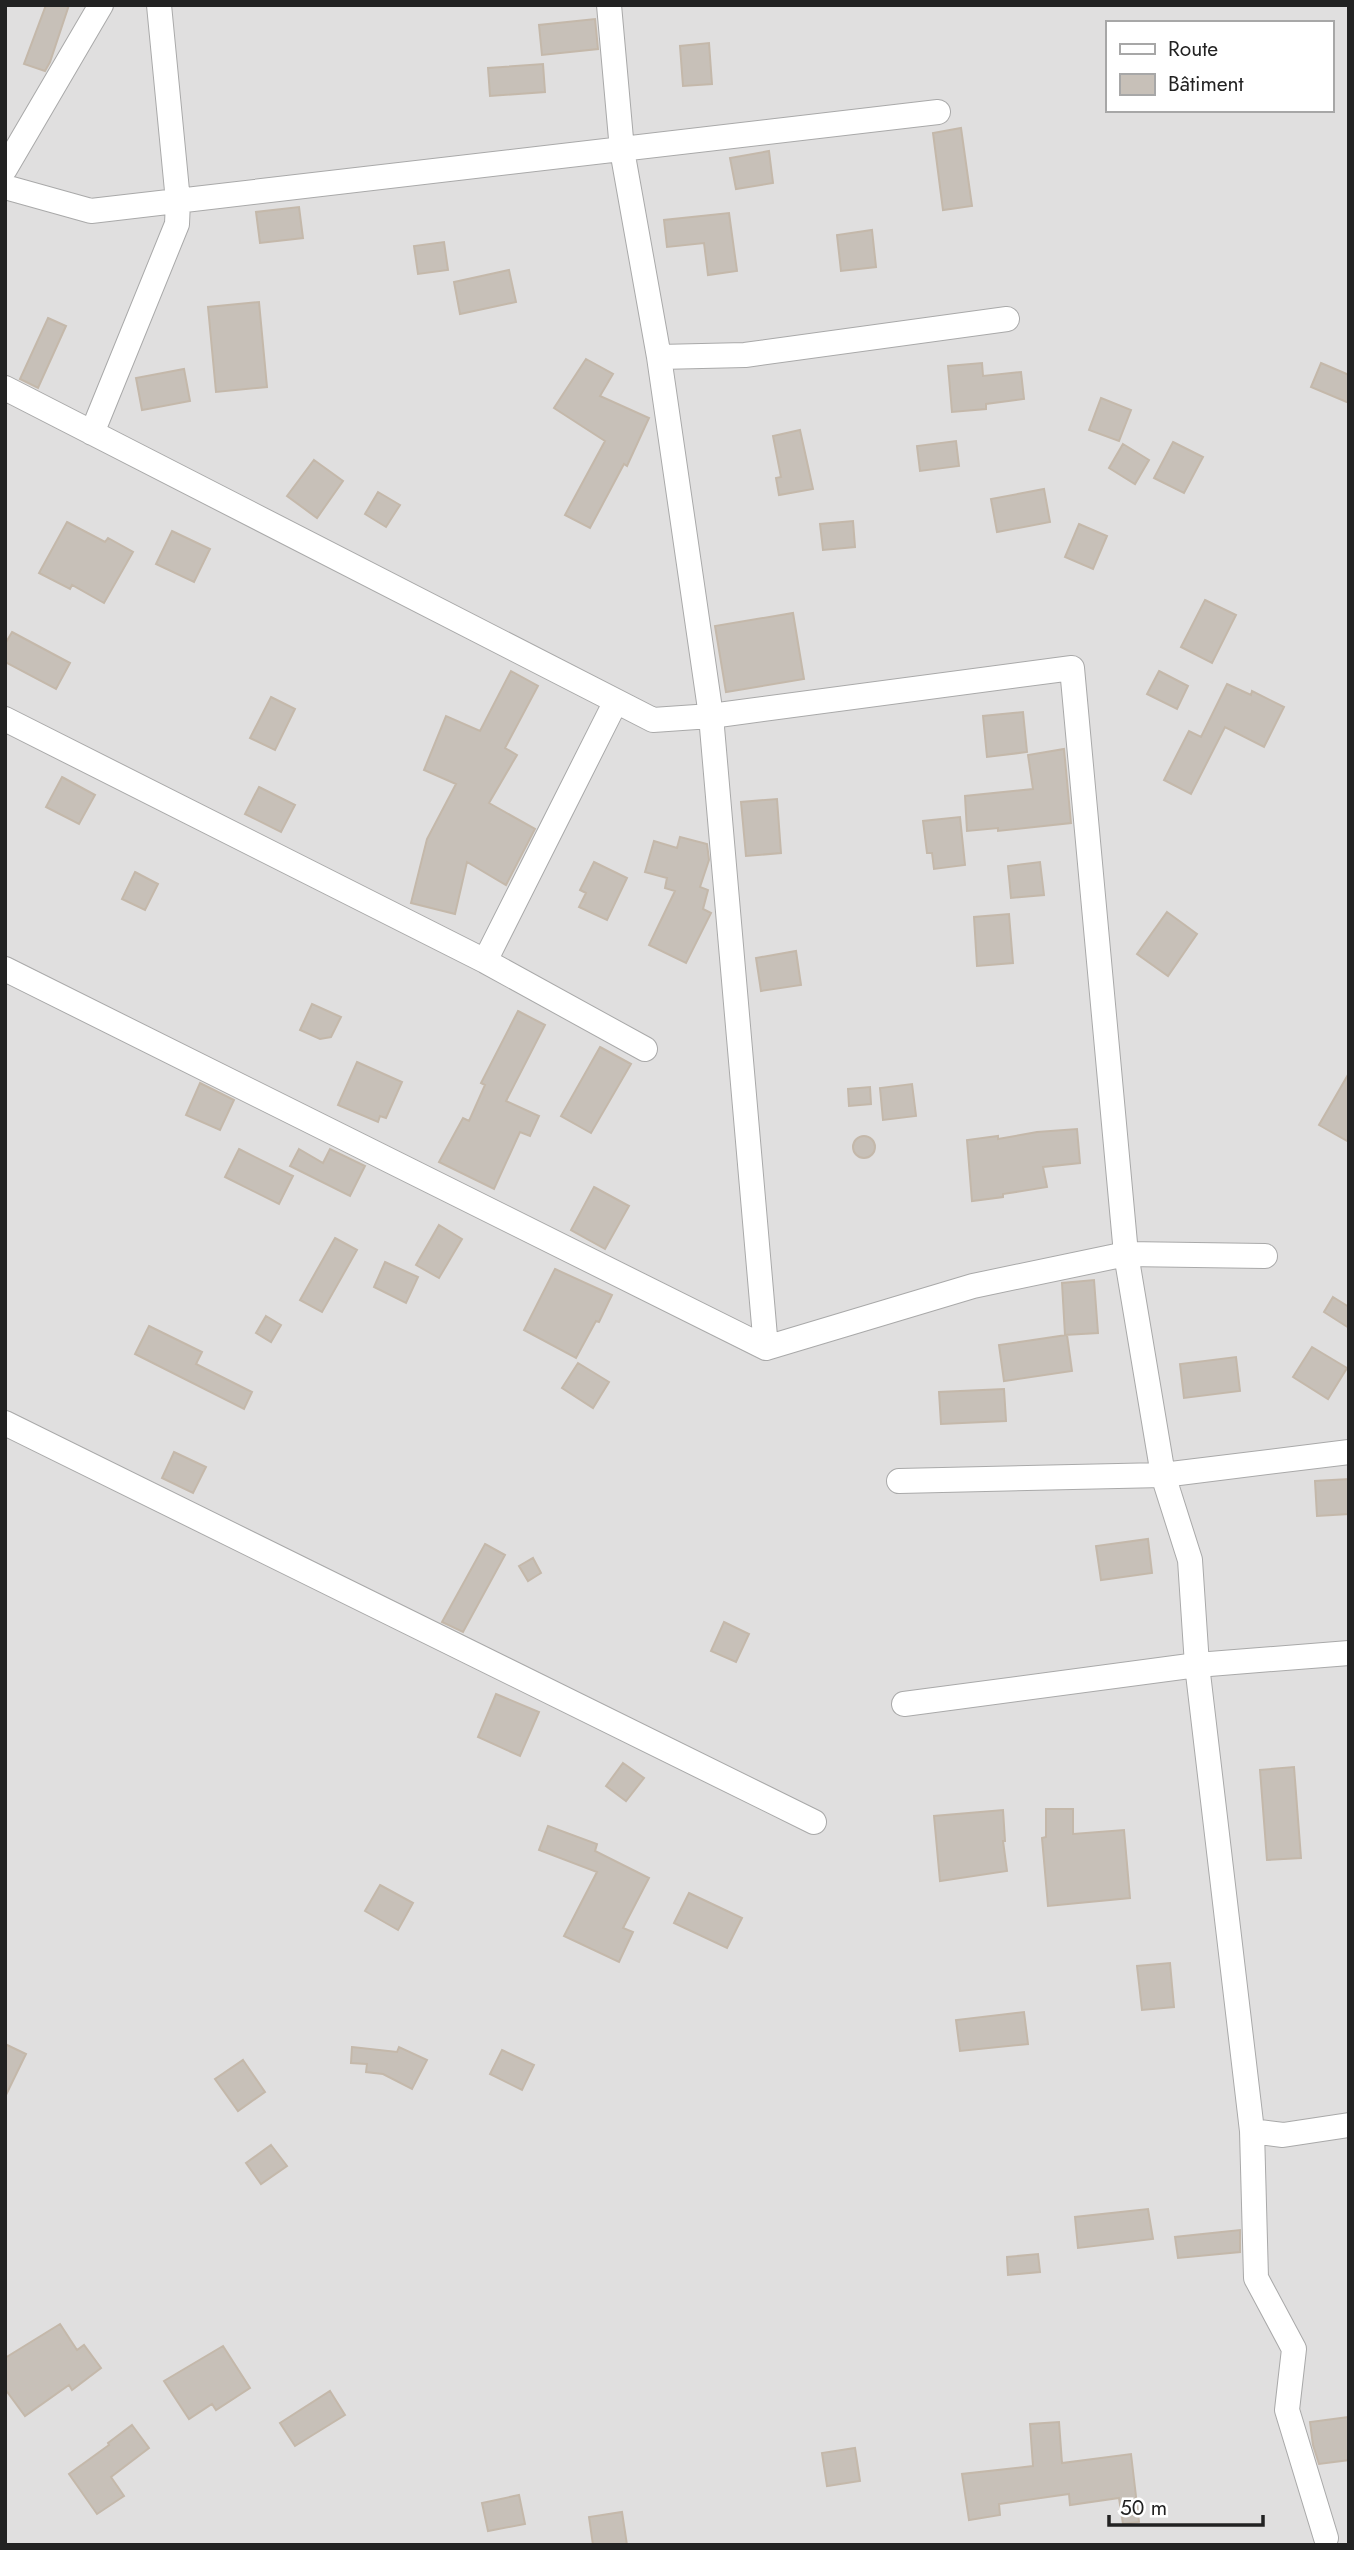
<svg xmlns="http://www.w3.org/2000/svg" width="1354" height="2550" font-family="Jost,sans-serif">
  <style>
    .residential { fill: #e0dfdf; fill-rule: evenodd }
    .building { fill: #c7c0b8; stroke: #c4b8aa; stroke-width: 2 }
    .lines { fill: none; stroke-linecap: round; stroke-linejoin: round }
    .minor-casing { stroke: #a9a9a9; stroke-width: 26 }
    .minor { stroke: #fff; stroke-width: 24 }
  </style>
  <rect width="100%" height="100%" fill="#f2efe9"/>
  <path class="residential" d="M5,5H1349V2545H5ZM1107,23H1331V110H1107Z"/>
  <path class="building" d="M46,5H69L50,62L45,71L24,64Z
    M595,19L598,49L542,55L539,25Z
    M709,43L712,84L683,86L680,46Z
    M543,64L545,92L490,96L488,68Z
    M961,128L972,206L943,210L933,133Z
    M769,151L773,183L736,189L730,158Z
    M299,207L303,238L260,243L256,212Z
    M729,213L737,271L708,275L704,243L667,247L664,220Z
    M872,230L876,267L841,271L837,235Z
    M444,242L448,270L418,274L414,246Z
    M509,270L516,302L460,314L454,282Z
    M259,302L267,387L216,392L208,307Z
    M48,318L66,326L38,388L20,379Z
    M586,359L613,374L600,396L649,418L627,466L624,464L590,528L565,515L605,441L554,408Z
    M982,363L983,376L1021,372L1024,399L986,404V409L952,412L948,366Z
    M1321,363L1349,375V403L1311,387Z
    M184,369L190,401L142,410L136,378Z
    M1101,398L1131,410L1119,441L1089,430Z
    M800,430L813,489L779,495L776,478L781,477L773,436Z
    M956,441L959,466L920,471L917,446Z
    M1173,442L1203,457L1184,493L1154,478Z
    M1123,444L1149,460L1135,484L1109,468Z
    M314,460L343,481L317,518L287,496Z
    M1044,489L1050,522L997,532L991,499Z
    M378,492L400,505L386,527L365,514Z
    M853,521L855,547L823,550L820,524Z
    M67,522L105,542L108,538L133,552L104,603L72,585L70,589L39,573Z
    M1079,524L1107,536L1093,569L1065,557Z
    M172,531L210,549L194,582L156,564Z
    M1205,600L1236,615L1212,663L1181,647Z
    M793,613L804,679L726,692L715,626Z
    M12,632L70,663L56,689L5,662V644Z
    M511,671L538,686L505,748L517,755L489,803L535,829L506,885L467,862L455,914L411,903L427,839L456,784L424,770L446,716L480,731Z
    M1159,671L1188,686L1177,709L1147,694Z
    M1227,684L1251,695L1252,691L1284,707L1264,747L1225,727L1191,794L1164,780L1189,731L1201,737Z
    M271,697L295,709L275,750L250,738Z
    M1023,712L1027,752L987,757L983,716Z
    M1064,749L1071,823L998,831V828L967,831L965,796L1033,789L1028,755Z
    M62,777L95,795L79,824L46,807Z
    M259,787L295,805L281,832L245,814Z
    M777,799L781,853L746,856L741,802Z
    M960,817L965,865L934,869L932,853H927L923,821Z
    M680,837L707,844L709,860L700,887L708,890L703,909L711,913L686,963L649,945L675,891L665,888L667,878L645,872L654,841L677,848Z
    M594,862L627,878L607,920L579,907L586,893L580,890Z
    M1040,862L1044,895L1011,898L1008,866Z
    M135,872L158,884L145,910L122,899Z
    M1167,912L1197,934L1168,976L1137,954Z
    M1009,914L1013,963L977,966L974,917Z
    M796,951L801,985L761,991L756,958Z
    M312,1004L341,1017L331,1037L320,1039L300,1030Z
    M518,1011L545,1025L506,1101L539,1116L530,1136L520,1132L494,1189L439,1162L463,1118L469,1121L485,1085L481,1083Z
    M600,1047L631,1064L591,1133L561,1116Z
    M357,1062L402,1082L386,1118L380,1116L378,1122L338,1105Z
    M1349,1073V1142L1319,1125Z
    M200,1083L234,1100L220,1130L186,1115Z
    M912,1084L916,1116L883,1120L880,1088Z
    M870,1087L871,1104L849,1106L848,1089Z
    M1077,1129L1080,1163L1043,1167L1047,1187L1003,1194V1197L972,1201L967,1140L998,1136V1139L1037,1132Z
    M853 1147a11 11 0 1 1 22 0a11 11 0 1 1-22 0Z
    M239,1149L293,1176L279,1204L225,1177Z
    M299,1149L323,1163L330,1149L365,1166L350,1196L290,1166Z
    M594,1187L629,1206L605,1249L571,1230Z
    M439,1225L462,1239L439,1278L416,1265Z
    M335,1238L357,1250L322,1312L300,1300Z
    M385,1262L418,1277L406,1303L374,1287Z
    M555,1269L612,1295L599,1322L596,1321L576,1358L524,1330Z
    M1094,1280L1098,1333L1065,1335L1062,1283Z
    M1333,1297L1349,1307V1328L1324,1312Z
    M266,1316L281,1325L271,1342L256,1333Z
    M149,1326L202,1352L196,1364L252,1392L244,1409L135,1354Z
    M1067,1335L1072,1371L1004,1381L999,1345Z
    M1312,1347L1347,1368L1328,1399L1293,1377Z
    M1236,1357L1240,1391L1184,1398L1180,1364Z
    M578,1363L609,1382L593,1408L562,1388Z
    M1004,1389L1006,1421L941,1424L939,1392Z
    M174,1452L206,1467L193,1493L162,1478Z
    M1349,1479V1514L1317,1516L1315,1481Z
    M1148,1539L1152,1573L1101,1580L1096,1546Z
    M485,1544L505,1555L463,1632L442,1622Z
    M533,1558L541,1573L528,1581L519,1566Z
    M724,1622L749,1634L736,1662L711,1651Z
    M496,1694L539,1712L520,1756L478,1737Z
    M623,1763L644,1778L626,1801L606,1786Z
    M1294,1767L1301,1858L1267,1860L1260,1770Z
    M1046,1809H1073V1834L1124,1830L1130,1898L1048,1906L1042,1838L1046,1837Z
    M1003,1810L1005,1841H1003L1007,1871L940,1881L934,1816Z
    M548,1826L597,1844L595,1851L649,1878L623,1928L633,1932L619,1962L564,1936L597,1872L539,1850Z
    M380,1885L413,1903L398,1930L365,1911Z
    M689,1893L742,1918L727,1948L674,1923Z
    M1170,1963L1174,2007L1142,2010L1137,1966Z
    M1024,2012L1028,2044L960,2051L956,2020Z
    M5,2044L26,2054L5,2097Z
    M352,2047L397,2052L399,2047L427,2060L412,2089L383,2074L366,2072L367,2064L351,2063Z
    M502,2050L534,2065L522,2090L490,2074Z
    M243,2060L265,2092L238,2111L215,2079Z
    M271,2145L287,2166L261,2184L246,2163Z
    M1148,2209L1153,2239L1078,2248L1075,2217Z
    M1240,2230V2252L1178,2258L1175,2237Z
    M1038,2254L1040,2272L1008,2275L1007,2257Z
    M60,2324L77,2350L84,2345L101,2368L72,2390L69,2385L25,2416L5,2389V2358Z
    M223,2346L250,2388L216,2410L212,2404L189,2419L164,2381Z
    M330,2391L345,2415L295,2446L280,2423Z
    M1349,2417V2460L1319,2464L1313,2445L1310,2422Z
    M1059,2422L1062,2463L1131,2454L1139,2522L1123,2524L1119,2498L1070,2505L1069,2494L999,2504L1000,2515L969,2520L962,2474L1033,2466L1030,2424Z
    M132,2425L149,2448L111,2477L124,2496L97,2514L69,2474L109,2445L108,2443Z
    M855,2448L860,2481L827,2486L822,2453Z
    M519,2495L525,2524L488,2531L482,2503Z
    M622,2512L627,2545H593L589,2517Z"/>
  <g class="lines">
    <g class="minor-casing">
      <path id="minor" d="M5,169L101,5
        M5,187L91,211L938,112
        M659,357L745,355L1007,319
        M5,388L653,720L711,716L1072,668L1126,1254L973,1286L766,1348L711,716L659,357L622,150L609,5
        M92,433L177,224L178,201L159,5
        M5,719L485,961L645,1049
        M485,961L616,701
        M5,969L766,1348
        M1265,1256L1126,1254L1163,1475L1349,1452
        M5,1423L814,1822
        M899,1481L1163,1475L1190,1560L1197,1665L1252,2131L1256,2278L1294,2349L1287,2410L1326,2538
        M904,1704L1197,1665L1349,1653
        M1252,2131L1283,2135L1349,2125"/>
    </g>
    <use href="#minor" class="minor"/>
  </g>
  <rect width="1354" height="2550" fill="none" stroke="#222222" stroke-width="14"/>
  <rect x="1106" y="21" width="228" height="91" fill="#ffffff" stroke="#a7a7a7" stroke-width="2"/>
  <rect x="1120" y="44" width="35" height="10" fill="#ffffff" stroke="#a7a7a7" stroke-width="2"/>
  <text x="1168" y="56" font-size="21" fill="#222222">Route</text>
  <rect x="1120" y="74" width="35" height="21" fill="#c7c0b8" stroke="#a7a7a7" stroke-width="2"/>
  <text x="1168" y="91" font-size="21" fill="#222222">Bâtiment</text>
  <path d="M1109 2515v10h154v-10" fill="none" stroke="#222222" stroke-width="3.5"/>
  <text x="1120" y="2515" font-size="21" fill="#222222" stroke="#ffffff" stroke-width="5" paint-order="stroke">50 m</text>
</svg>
